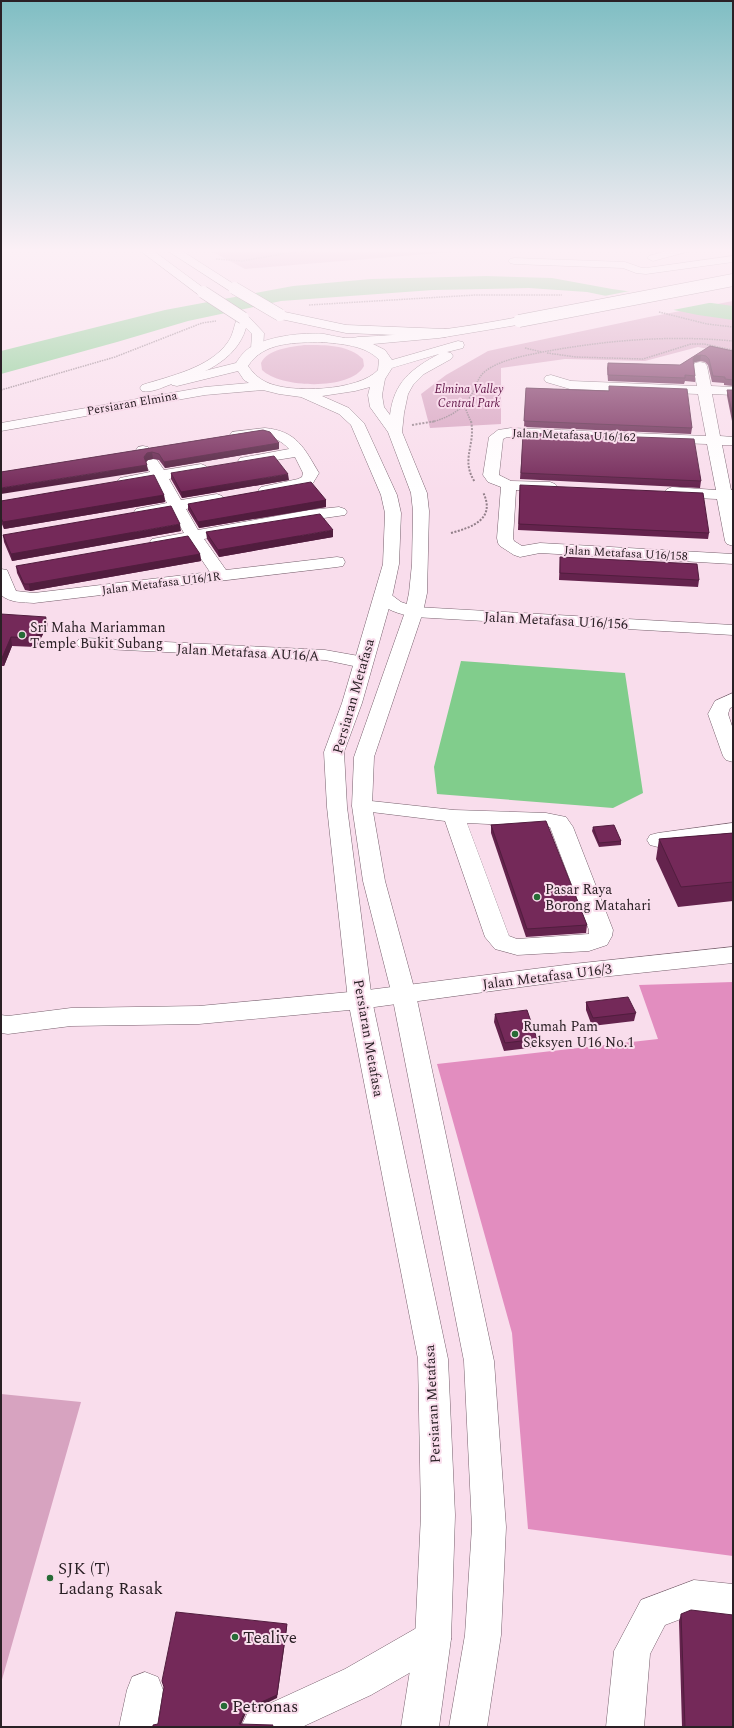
<svg xmlns="http://www.w3.org/2000/svg" width="734" height="1728" font-family="Spectral,serif">
  <style>
    .green { fill: #d7a3c0 }
    .forest { fill: #e28dbf }
    .water { fill: #81cd8c }
    .pier { fill: #f9ddec }
    .lines { fill: none; stroke-linecap: round; stroke-linejoin: round }
    .minor-casing { stroke: #78616e; stroke-width: 1 }
    .major-casing { stroke: #78616e; stroke-width: 1 }
    .path-far1 { stroke: #927f89; stroke-width: 1.5; stroke-dasharray: 1.5 1; stroke-linecap: butt }
    .path { stroke: #927f89; stroke-width: 2; stroke-dasharray: 2 1.5; stroke-linecap: butt }
    .minor { fill: #fff; fill-rule: evenodd }
    .major { fill: #fff; fill-rule: evenodd }
    .minor-bridge-casing { stroke: #78616e; stroke-width: 13; stroke-linecap: butt }
    .major-bridge-casing { stroke: #78616e; stroke-width: 13; stroke-linecap: butt }
    .minor-bridge { stroke: #fff; stroke-width: 12 }
    .major-bridge { stroke: #fff; stroke-width: 12 }
    .wall { fill: #64234d }
    .shaded-wall { fill: #511d3e }
    .building { fill: #742959; stroke: #511d3e }
    .poi-dot { fill: #276b36; stroke: #f9ddec; stroke-width: 1.5 }
    .labels { text-anchor: middle; stroke-width: 4; stroke-linejoin: round; paint-order: stroke }
    .far-park-label { font-size: 12px; font-style: italic; fill: #5f1446; stroke: #f9ddec }
    .far-street-label { font-size: 12px; fill: #2a2025; stroke: #f9ddec }
    .street-label { font-size: 14px; fill: #2a2025; stroke: #f9ddec }
    .poi-label { font-size: 14px; fill: #2a2025; stroke: #f9ddec; text-anchor: start }
    .near-poi-label { font-size: 17px; fill: #2a2025; stroke: #f9ddec; text-anchor: start }
  </style>
  <rect width="100%" height="100%" fill="#f9ddec"/>
  <path class="green" d="M207,249H528L452,252L245,269Z
    M733,301V354L698,347L645,361L565,359L501,368V424L430,428L421,394L446,375L488,351L649,317Z
    M304,345C323,345 348,344 363,359L364,366C351,391 280,388 262,370L261,363C268,349 290,347 304,345Z
    M1,1394L81,1402L1,1683Z"/>
  <path class="forest" d="M733,982V1556L528,1529L512,1333L437,1064L658,1039L639,985Z"/>
  <path class="water" d="M486,276L552,278L612,289L733,306V320L698,315L587,292L529,288L433,290L281,301L188,321L117,342L1,374V351L165,310L293,286L371,279Z
    M461,661L625,673L643,793L613,808L437,794L434,767Z"/>
  <path class="pier" d="M635,290L714,302L668,311L599,297Z"/>
  <g class="lines">
    <g class="minor-casing">
      <path id="minor" d="M138,249H151L209,292L207,295H199Z
        M165,249H179L240,288L238,291H230Z
        M674,249H692L690,251L653,261L647,258L649,256Z
        M733,256V262L646,274L636,273L623,268L514,264L510,263L508,261L510,259L514,258L625,262L642,268H646Z
        M280,311L346,325L445,329L449,330L451,333L449,336L445,337L346,333L276,318L274,315L276,312Z
        M243,314L247,315L264,333L263,349L262,352H252L251,349L252,334L246,328C236,362 200,375 169,385C161,388 151,393 142,391L140,388L142,385C170,376 210,368 228,342C233,335 234,326 237,318L239,315Z
        M700,362L705,363L707,366L711,386L733,387V395L712,394L720,436L733,437V445H722L731,490H733V546L727,544L725,541L717,499L672,497L667,495L664,492L667,489L672,487L716,490L707,444L507,437L503,439L499,475L511,481L550,482L555,484L558,487L555,490L550,492L516,490L513,538L514,541L522,546L540,543L733,554V564L540,553L520,557L514,555L500,546L498,543L497,538L501,487L488,482L483,475L489,437L498,430L511,428L706,436L698,394L570,389L546,382L544,379L546,376L551,375L571,381L697,386L693,366L695,363Z
        M265,428C297,431 304,448 319,473L313,483L303,488L266,495L261,493L258,490L261,487L298,479L302,477L303,473L295,457L245,465L240,464L238,461L240,458L289,449C274,432 257,437 237,439L232,438L230,435L232,432Z
        M143,446L148,447L164,470L201,464L206,466L209,469L206,472L169,479L181,500L217,494L222,496L225,499L222,502L186,509L198,530L310,510L339,507L345,509L347,512L345,515L310,520L204,539L226,570L337,557L343,558L345,562L343,566L337,567L34,603C23,602 10,603 1,595V569L7,570L16,591L34,593L210,572L189,541L158,547L152,545L150,542L152,539L184,533L172,512L142,517L136,515L134,512L136,509L167,503L155,481L125,486L120,484L117,481L120,478L150,472L136,450L138,447Z
        M383,592L389,593L401,602L416,607L733,625V635L414,617C400,614 383,610 374,597L377,593Z
        M85,638L325,650L370,658L372,662L370,666L363,668L325,660L85,648L79,647L76,643L79,639Z
        M733,693V707L730,708L728,714L733,729V762L726,760L723,756L708,714L715,701Z
        M362,800L454,810L546,813L566,817L573,827L613,930L612,936L607,945L589,951L517,955L495,949L485,937L445,821L355,810L352,806L355,802ZM467,823L550,827L589,930V934L517,939L509,936Z
        M733,823V837L658,847L650,845L647,840L650,835L658,833Z
        M733,947V963L573,980L360,1009L199,1024L71,1026L8,1034L1,1033V1015L8,1016L71,1008L199,1006L360,991L573,964Z
        M694,1580L733,1584V1620L694,1614L665,1625L650,1654L644,1727H606L614,1651L641,1600Z
        M433,1621L446,1626L451,1639L446,1652L371,1695L302,1727H241L247,1714L345,1669L420,1626Z
        M145,1672L158,1677L163,1690L157,1727H119L127,1690L132,1677Z"/>
    </g>
    <g class="major-casing">
      <path id="major" d="M519,317L523,318L525,321L523,324L439,338L373,344L385,350L392,360L458,341L463,342L464,345L463,348L447,352L451,353L453,356L451,359L424,374L413,385L408,394L404,413L402,432L427,493L429,511L427,593L423,612L374,757L372,806L385,881L416,995L494,1361L506,1527L501,1635L487,1727H449L465,1635L472,1527L464,1361L392,995L363,881L352,806L354,757L405,612L409,593L412,564L413,511L411,493L388,432L370,407L368,395L370,387L355,391L322,396L349,408L364,423L397,495L401,513L399,564L392,597L362,703L344,752L347,807L372,1000L448,1359L455,1515L451,1639L439,1727H401L415,1639L421,1515L418,1359L348,1000L327,807L324,752L342,703L383,564L385,513L381,495L351,425L339,414L301,397L279,394L263,390L205,395L1,431V423L205,387L249,383L244,380L238,371L177,386L172,385L170,382L172,379L236,363C240,357 244,351 251,347C269,336 304,332 324,334C335,336 348,340 358,337C412,335 466,327 519,317ZM322,342C340,344 366,345 379,360L378,370C359,391 290,394 266,382C258,378 253,373 248,366C264,341 296,343 322,342ZM439,354C411,369 394,382 390,415L384,407L382,395L385,379L392,368Z"/>
    </g>
    <path class="path-far1" d="M216,259L242,261L288,253L336,249
      M309,305L475,295H562
      M659,312L707,324L733,327
      M525,348L542,352
      M547,353L576,357L643,359L691,344H704L733,350
      M1,390L115,357L202,323L216,321
      M464,405L471,422
      M432,422C447,418 461,411 470,397C477,386 477,375 490,368C507,358 529,355 548,351C610,340 671,335 733,341"/>
    <path class="path" d="M471,421C476,445 460,460 475,482
      M412,425L436,421
      M451,533C473,527 496,519 483,492"/>
    <use href="#minor" class="minor"/>
    <use href="#major" class="major"/>
    <g class="minor-bridge-casing">
      <path id="minor-bridge" d="M234,288L280,315
        M203,292L243,318"/>
    </g>
    <g class="major-bridge-casing">
      <path id="major-bridge" d="M519,321L733,280"/>
    </g>
    <use href="#minor-bridge" class="minor-bridge"/>
    <use href="#major-bridge" class="major-bridge"/>
  </g>
  <path class="wall" d="M710,346L733,351V386L724,385V383L712,382L708,365L705,362L700,361L695,362L693,363L695,376V382L685,381L684,384L608,381L607,368L608,363L680,365Z
    M609,386L692,428L691,434L524,427L526,388L609,391Z
    M727,390H733V426L727,396Z
    M263,430L279,443V449L165,468L159,460L153,459L148,460L146,462L148,471L1,472Z
    M523,433L701,481L700,488L520,479Z
    M171,473L289,480L182,498L171,479Z
    M520,485L709,533L708,539L518,530Z
    M164,495L165,502L4,529L1,522V501Z
    M326,500V507L199,528L188,510V504Z
    M181,531L12,561L4,542L3,535Z
    M206,532L333,537L219,557L207,539Z
    M200,554L201,561L30,591L25,590L17,573L16,566Z
    M560,557L699,580L698,587L559,580Z
    M1,614L48,625L36,647L12,646L4,666H1Z
    M491,825L587,925L586,933L526,937L491,833Z
    M593,827L621,841V845L599,847L592,831Z
    M733,833V901L678,907L656,859L659,839Z
    M586,1002L636,1013L634,1021L592,1026L586,1010Z
    M495,1014L537,1039V1047L504,1051L494,1022Z
    M681,1614L733,1727H682L679,1621Z"/>
  <path class="shaded-wall" d="M701,355L700,361L695,362L692,365L693,359L695,356Z
    M279,443V449L165,468L164,462Z
    M152,452L153,459L148,460L145,463L144,457L147,453Z
    M147,465L148,471L1,494V488Z
    M288,474L289,480L182,498L181,492Z
    M164,495L165,502L4,529L3,522Z
    M326,500V507L199,528L198,522Z
    M180,524L181,531L12,561L11,554Z
    M333,530V537L219,557L218,550Z
    M200,554L201,561L30,591L29,584Z
    M46,617L48,625L36,647L35,638Z
    M11,637L12,646L4,666L2,658Z
    M287,1624V1628L277,1698L246,1713L240,1727L239,1724Z"/>
  <path class="building" d="M710,346L733,351V380L725,379V377L713,376L709,359L706,356L701,355L695,356L693,359L695,376L685,375V378L608,375V363L680,365Z
    M609,386L687,389L692,428L524,421L526,388L609,391Z
    M727,390H733V416Z
    M263,430L270,432L279,443L164,462L159,454L152,452L147,453L144,457L147,465L1,488V472Z
    M523,433L694,439L701,481L521,473Z
    M274,456L288,474L181,492L171,473Z
    M154,475L164,495L3,522L1,518V501Z
    M311,482L326,500L198,522L188,504Z
    M520,485L703,493L709,533L519,524Z
    M171,506L180,524L11,554L3,535Z
    M320,514L333,530L218,550L206,532Z
    M188,536L200,554L29,584H24L16,566Z
    M560,557L697,564L699,580L560,573Z
    M1,614L46,617L35,638L11,637L2,658H1Z
    M546,821L587,925L527,929L491,825Z
    M614,825L621,841L599,843L593,827Z
    M733,833V882L681,887L659,839Z
    M628,997L636,1013L593,1018L586,1002Z
    M527,1010L537,1039L505,1043L495,1014Z
    M691,1610L733,1615V1727H685L681,1614Z
    M176,1612L287,1624L277,1695L246,1709L239,1724L273,1725L272,1727H153V1725L158,1724L164,1687L162,1681Z"/>
  <linearGradient id="sky" x2="0" y2="1"><stop stop-color="#7fbec3"/><stop offset="0.51" stop-color="#fcf0f6"/><stop offset="1" stop-color="#fcf0f6" stop-opacity="0"/></linearGradient>
  <rect width="734" height="491" fill="url(#sky)"/>
  <g class="poi-dot">
    <circle cx="22" cy="635" r="4"/>
    <circle cx="537" cy="897" r="4"/>
    <circle cx="515" cy="1034" r="4"/>
    <circle cx="50" cy="1578" r="4"/>
    <circle cx="235" cy="1637" r="4"/>
    <circle cx="224" cy="1706" r="4"/>
  </g>
  <g class="labels">
    <g class="far-park-label">
      <text x="469" y="393">Elmina Valley<tspan x="469" dy="14">Central Park</tspan></text>
    </g>
    <g class="far-street-label">
      <text transform="translate(132 403) rotate(-10)" y="4">Persiaran Elmina</text>
      <text transform="translate(574 435) rotate(2)" y="4">Jalan Metafasa U16/162</text>
      <text transform="translate(626 553) rotate(3)" y="4">Jalan Metafasa U16/158</text>
      <text transform="translate(161 583) rotate(-7)" y="4">Jalan Metafasa U16/1R</text>
    </g>
    <g class="street-label">
      <text transform="translate(556 620) rotate(3)" y="5">Jalan Metafasa U16/156</text>
      <text transform="translate(248 652) rotate(3)" y="5">Jalan Metafasa AU16/A</text>
      <text transform="translate(353 696) rotate(-74)" y="5">Persiaran Metafasa</text>
      <text transform="translate(547 976) rotate(-7)" y="5">Jalan Metafasa U16/3</text>
      <text transform="translate(369 1038) rotate(80)" y="5">Persiaran Metafasa</text>
      <text transform="translate(432 1404) rotate(-93)" y="5">Persiaran Metafasa</text>
    </g>
    <g class="poi-label">
      <text x="30" y="632">Sri Maha Mariamman<tspan x="30" dy="16">Temple Bukit Subang</tspan></text>
      <text x="545" y="894">Pasar Raya<tspan x="545" dy="16">Borong Matahari</tspan></text>
      <text x="523" y="1031">Rumah Pam<tspan x="523" dy="16">Seksyen U16 No.1</tspan></text>
    </g>
    <g class="near-poi-label">
      <text x="58" y="1574">SJK (T)<tspan x="58" dy="20">Ladang Rasak</tspan></text>
      <text x="243" y="1643">Tealive</text>
      <text x="232" y="1712">Petronas</text>
    </g>
  </g>
  <rect width="734" height="1728" fill="none" stroke="#2a2025" stroke-width="4"/>
</svg>
